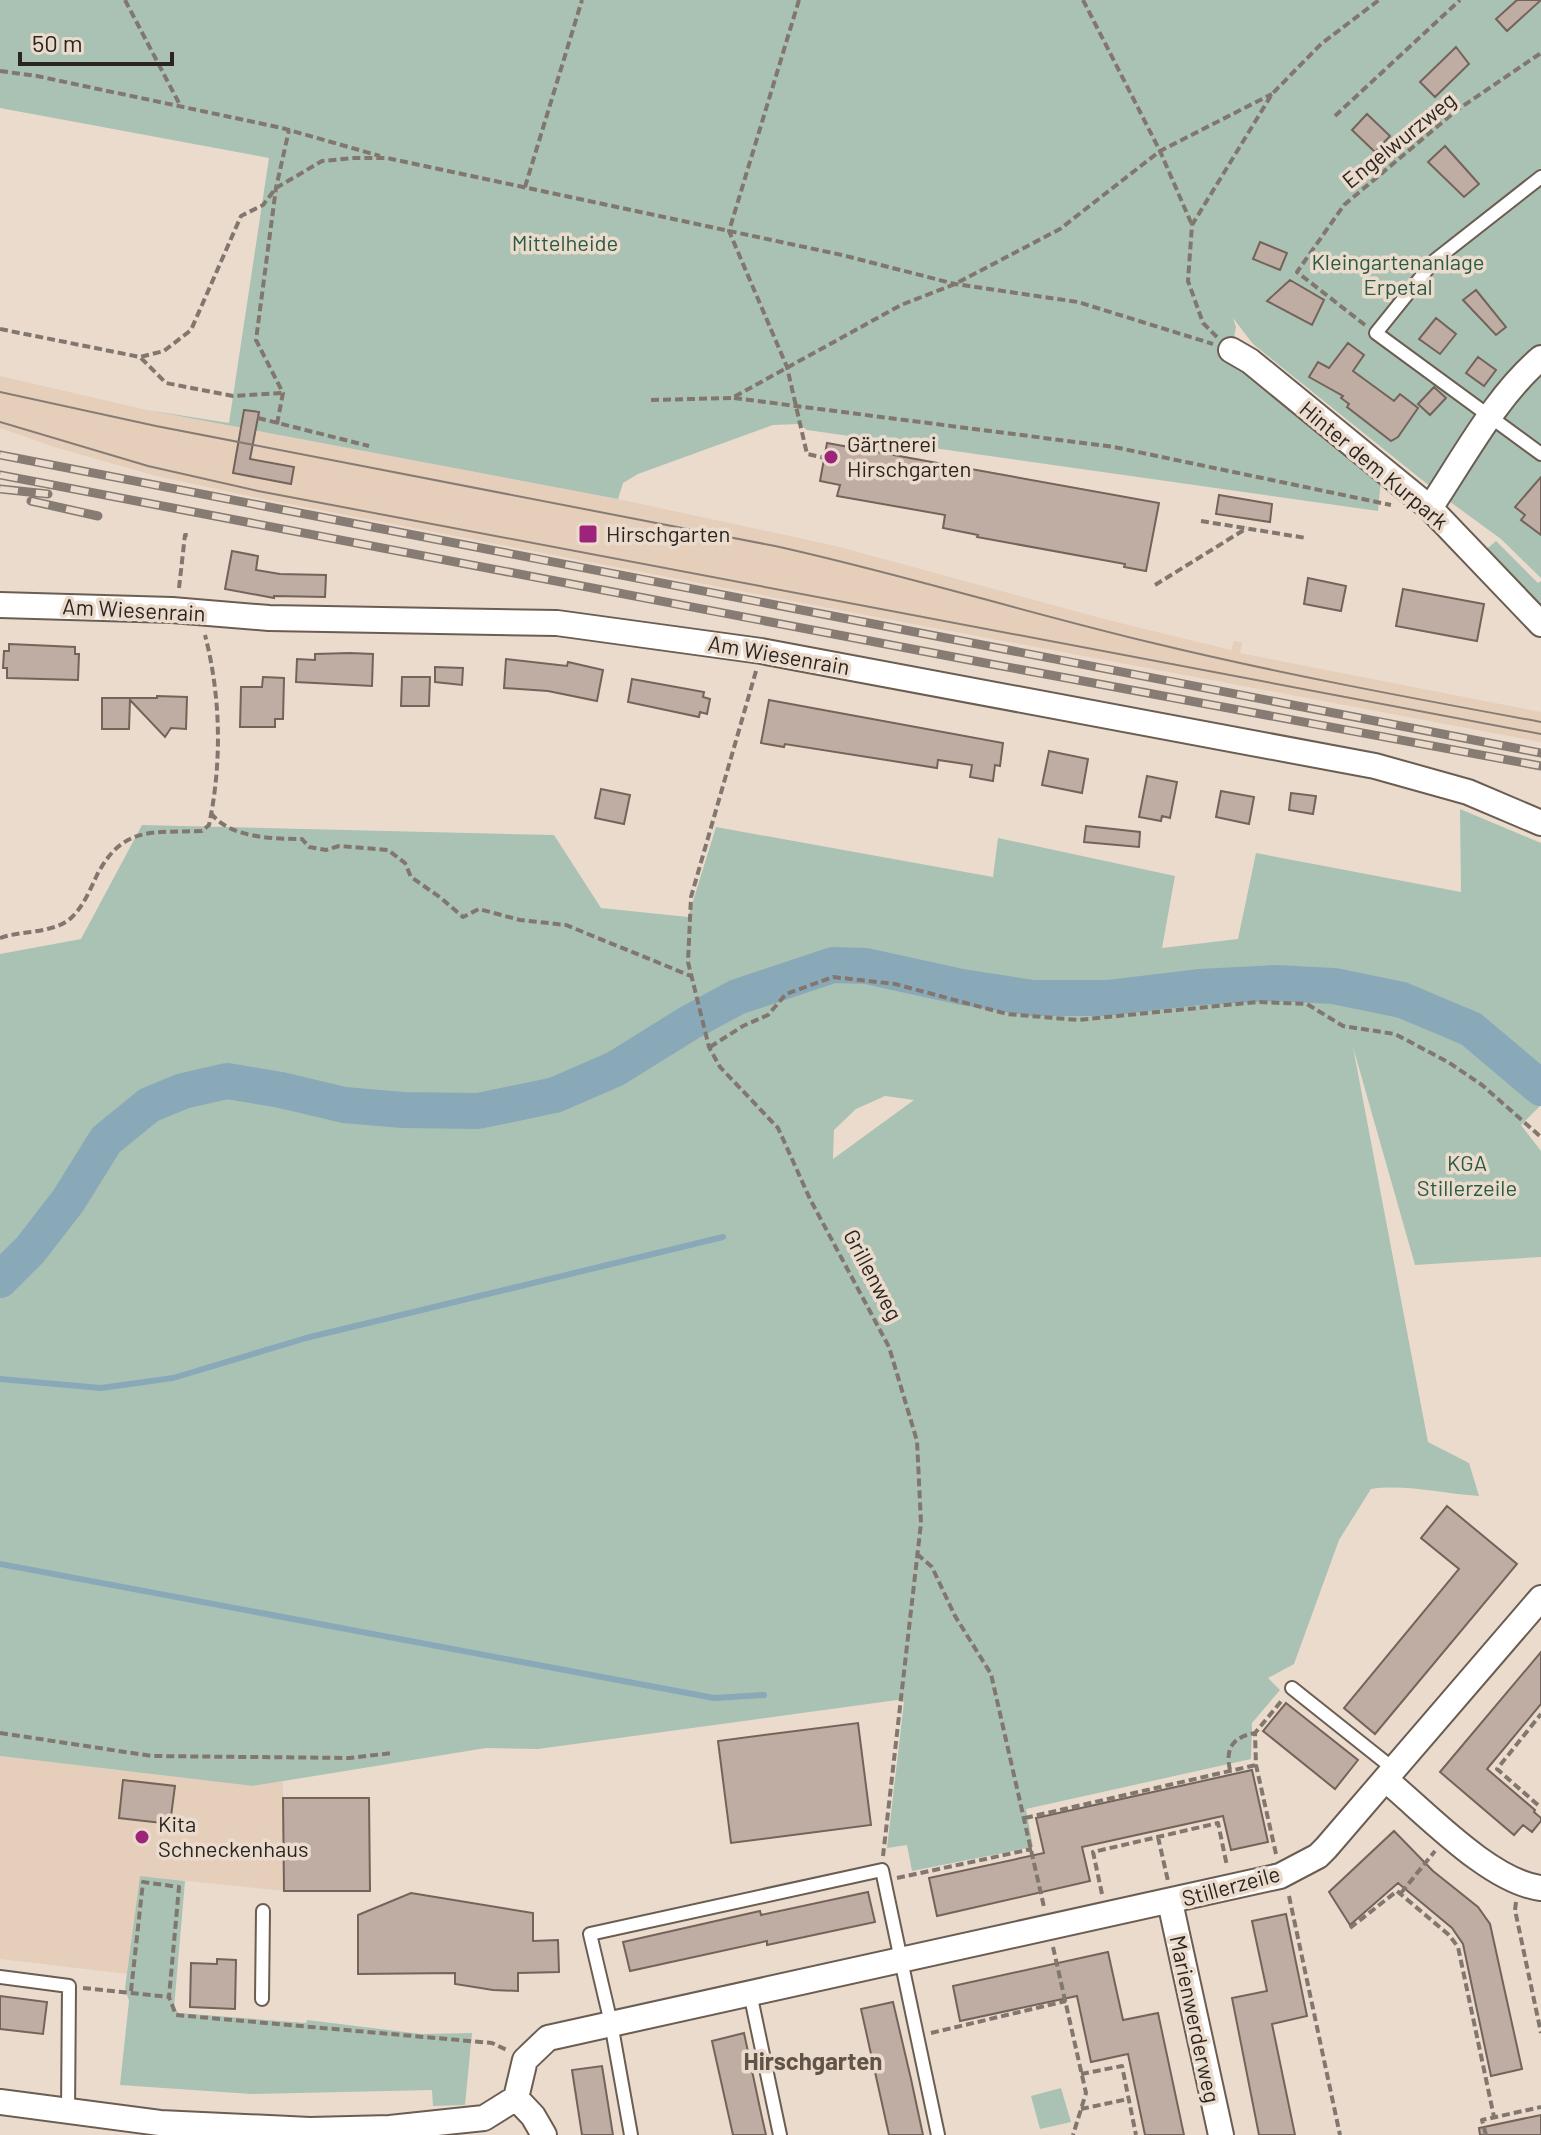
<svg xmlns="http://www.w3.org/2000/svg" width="1541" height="2135" font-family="Barlow,sans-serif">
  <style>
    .built { fill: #e5cfbb }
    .green { fill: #aac2b4; fill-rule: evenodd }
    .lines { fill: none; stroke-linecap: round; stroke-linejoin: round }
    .stream { stroke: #8aa9b8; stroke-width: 6 }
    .river { stroke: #8aa9b8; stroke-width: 36 }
    .building { fill: #bfaca3; stroke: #74635a; stroke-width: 2 }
    .lane-casing { stroke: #6b5d51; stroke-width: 16 }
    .street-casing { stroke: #6b5d51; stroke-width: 28 }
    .path { stroke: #82776e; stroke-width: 4; stroke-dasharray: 8 4; stroke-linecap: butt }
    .lane { stroke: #fff; stroke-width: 12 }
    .street { stroke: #fff; stroke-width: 24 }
    .tram { stroke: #877c73; stroke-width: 2 }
    .rail-casing { stroke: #877c73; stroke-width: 9 }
    .rail { stroke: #ebdbcd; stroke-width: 6; stroke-dasharray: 18; stroke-linecap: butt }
    .poi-dot { fill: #9d237b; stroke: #ebdbcd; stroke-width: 3 }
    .labels { text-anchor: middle; stroke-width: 7; stroke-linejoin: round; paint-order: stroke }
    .street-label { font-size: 22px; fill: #2b2520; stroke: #ebdbcd }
    .park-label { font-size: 22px; fill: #295c43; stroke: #ebdbcd }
    .poi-label { font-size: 22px; fill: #2b2520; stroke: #ebdbcd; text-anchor: start }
    .neighbourhood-label { font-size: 24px; font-weight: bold; fill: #605347; stroke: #ebdbcd }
  </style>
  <rect width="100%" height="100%" fill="#ebdbcd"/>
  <path class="built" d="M0,376L147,410L618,499L836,546L1108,620L1231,650L1234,641L1242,642L1240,653L1541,712V742L860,614L268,500L156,476L54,447L0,428Z
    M0,1756L253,1786L283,1781L284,1891L140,1876L127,1974L0,1959Z"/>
  <path class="green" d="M0,0H1541V578L1501,539L1442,496L1253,344L1233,318L1236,327L1231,355L1381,478L1378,511L807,430L799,424L773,425L638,474L623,483L618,499L147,410L229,423L269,158L0,108Z
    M1496,541L1538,583L1541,581V612L1483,552Z
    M1460,809L1541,843V1105L1521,1125L1541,1151V1257L1415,1265L1353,1047L1428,1442L1469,1463L1479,1496C1443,1494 1407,1484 1371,1489L1339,1540L1294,1664L1268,1678L1280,1690L1252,1723L1251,1759L1026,1809L1033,1847L912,1871L907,1845L887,1848L904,1702L897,1700L538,1749L486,1748L253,1786L0,1756V954L81,939L142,825L554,835L601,908L688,917L716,827L993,877L998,838L1175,876L1162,948L1238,939L1256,853L1461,892ZM885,1096L914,1100L833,1159L834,1130L856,1109Z
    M140,1876L185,1881L174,2008L179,2013L306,2023L307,2020L421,2034L472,2033L465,2105L433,2106L432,2090L251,2094L120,2085L129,2001L125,1988Z
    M1061,2088L1071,2122L1040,2129L1031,2096Z"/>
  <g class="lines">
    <path class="stream" d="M0,1379L101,1388L173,1378L306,1338L723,1237
      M0,1564L714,1698L764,1695"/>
    <path class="river" d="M0,1280L30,1250L68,1201L106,1140L149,1105L183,1091L227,1081L281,1090L344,1105L403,1110L478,1111L555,1095L615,1069L689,1023L737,997L833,965L866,966L962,987L1033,998H1107L1199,987L1275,983L1334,986L1402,1000L1471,1029L1541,1088"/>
  </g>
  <path class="building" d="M1517,0H1541L1507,31L1496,19Z
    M1456,47L1469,64L1435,97L1420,82Z
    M1367,114L1390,136L1375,152L1352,130Z
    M1445,146L1479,184L1464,197L1428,162Z
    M1260,242L1287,253L1280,270L1253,259Z
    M1290,280L1324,300L1312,325L1267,301Z
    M1476,290L1506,327L1496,335L1463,300Z
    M1436,318L1456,334L1440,354L1419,339Z
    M1348,343L1364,355L1353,371L1394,401L1400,394L1418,408L1398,437L1391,441L1347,407L1349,404L1341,398L1343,396L1309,377L1318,362L1329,368Z
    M1478,357L1496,370L1484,386L1466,373Z
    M1434,387L1446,398L1430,415L1418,404Z
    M244,410L259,412L250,459L294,467L291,484L233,473Z
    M827,443L1159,503L1146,571L1124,567L1125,564L977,537L978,535L943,528L945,515L837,496L840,485L820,481Z
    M1541,477V535L1521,520L1525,515L1515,507Z
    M1219,495L1272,504L1270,522L1216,514Z
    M232,551L258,556L256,570L280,574L326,575L325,597L274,596V598L225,589Z
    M1308,578L1346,586L1341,611L1304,604Z
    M1403,589L1484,604L1477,641L1396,626Z
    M9,644L75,647V654H79L78,680L7,678V668H3L4,651H9Z
    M350,653L373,654L372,686L296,682L297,659L315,660V654Z
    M506,659L567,666L568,662L603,670L597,701L548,691L504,688Z
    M435,667L463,668L462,685L435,682Z
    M263,677L284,678L283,719H275V727H240L241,687H262Z
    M402,677H430L429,706H401Z
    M632,679L704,692L703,697L710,699L707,714L700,712L699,717L628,702Z
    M157,696L187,697L186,729L171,728L165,737L130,700L129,729H102V698H157Z
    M769,700L1003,743L1000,766L995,765L993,781L970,777L972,765L938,760L937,768L785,744L784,747L761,743Z
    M1049,751L1088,759L1082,793L1042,785Z
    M1147,776L1177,782L1170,818L1162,816L1161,821L1139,817Z
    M601,789L630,795L624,824L595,818Z
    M1221,791L1254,797L1249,824L1216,817Z
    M1291,793L1316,796L1313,814L1289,810Z
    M1086,826L1140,832L1139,847L1084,842Z
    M1447,1506L1517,1564L1375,1734L1344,1708L1459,1569L1421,1538Z
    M1541,1652V1704L1487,1769L1535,1810L1534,1812L1541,1818V1821L1532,1832L1523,1825L1514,1835L1440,1772Z
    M1286,1703L1358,1760L1335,1789L1263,1731Z
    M858,1723L871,1825L731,1843L718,1741Z
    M1252,1770L1268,1842L1231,1850L1223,1816L1082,1847L1090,1881L937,1916L929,1878L1044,1853L1036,1818Z
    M123,1780L175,1786L170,1824L119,1818Z
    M283,1798H369L370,1891H284Z
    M1394,1831L1433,1871L1478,1907L1490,1924L1522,2069L1491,2076L1463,1944L1452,1928L1398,1883L1350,1925L1329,1892Z
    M868,1892L875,1922L767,1945V1941L630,1971L623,1942L760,1911L761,1915Z
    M411,1893L533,1913V1941L558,1940L559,1972L518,1973V1991L493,1990L455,1984V1973L358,1974V1915Z
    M1286,1914L1307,2016L1272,2024L1295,2135H1259L1232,1998L1267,1991L1252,1921Z
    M1108,1952L1123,2020L1158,2013L1184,2135H1145L1128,2054L1091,2062L1077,1996L960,2021L953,1986Z
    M217,1959L236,1960L235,2009L190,2007L191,1963L217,1964Z
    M0,1996L47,2002L43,2034L0,2029Z
    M893,2002L911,2079L923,2135H889L861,2009Z
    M744,2033L761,2113L766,2135H733L712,2041Z
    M602,2066L613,2135H582L572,2070Z
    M1541,2115V2135H1480L1479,2128Z"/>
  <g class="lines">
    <g class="lane-casing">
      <path id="lane" d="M1541,177L1434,261L1376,333L1541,454
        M1292,1688L1395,1770
        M0,1977L69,1986L68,2113
        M750,1993L780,2135
        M262,1999L263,1911
        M631,2135L611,2023L590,1934L882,1870L938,2135"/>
    </g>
    <g class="street-casing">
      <path id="street" d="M1231,350L1250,361L1430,508L1541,624
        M1430,508C1463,459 1496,396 1541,358
        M0,605L172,610L269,618L557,623L761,651L1375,766L1468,792L1541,823
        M1386,1780C1426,1813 1490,1882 1541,1888
        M1170,1902L1221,2135
        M516,2098L533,2116L544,2135
        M0,2102L160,2123L310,2130L390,2128L484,2118L516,2098L525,2060L548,2038L1280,1876L1318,1856L1326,1848L1541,1598"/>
    </g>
    <path class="path" d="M125,0L181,107
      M799,0L729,231L787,367L807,454L825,458
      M1083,0L1160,151L1192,225
      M0,71L37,76L282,128L380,156
      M1335,116L1460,0
      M525,187L582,0
      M1365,325L1297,272L1344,205L1457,110L1541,53
      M0,329L140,357L164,351L191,330L241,216L263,205L276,188L322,161L354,158H387L842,255L955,284L1078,302L1213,344
      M1217,337L1203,323L1188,281L1192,225L1272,94L1321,44L1379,0
      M141,358L166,383L233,396L283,393
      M734,398L1114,447L1391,505
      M651,400L732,398L901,305L955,284L1060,229L1160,151L1272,94
      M258,418L369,446
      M277,424L283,393L256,340L276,188L289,130
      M1201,521L1306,538
      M1155,585L1247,528
      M179,588L185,535H190
      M756,671L691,897L688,962L709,1047L720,1067L778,1128L810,1199L889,1347L917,1441L921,1523L883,1856
      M211,813C229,838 274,839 302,839L309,847L326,850L339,846L388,850L405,863L411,877L441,898L463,917L479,909L520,920L566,925L691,976
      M0,938C22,930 53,934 71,918C83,907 90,890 97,875C123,825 153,833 202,831L209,825C222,763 221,697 205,635
      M710,1047L743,1026L768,1015L786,994L833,977L895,984L1007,1014L1078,1020L1257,1002L1307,1004L1343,1026L1395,1034L1448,1062L1482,1085L1541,1137
      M917,1554L932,1567L955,1616L991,1674L1044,1907
      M0,1733L152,1756L349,1758L392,1753
      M1230,1770C1225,1748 1233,1737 1255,1733
      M1538,1805L1497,1769L1541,1714
      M1025,1818L1256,1765
      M1158,1837L1168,1881
      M1276,1854L1256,1765L1255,1733L1283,1699
      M897,1878L1032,1849
      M1401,1893L1435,1851
      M1102,1894L1093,1852L1218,1823L1227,1866
      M1289,1896L1340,2135
      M1516,1902L1515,1910L1541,2033
      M1350,1928L1397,1891L1449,1935L1458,1947L1494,2117
      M1053,1947L1086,2093L1073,2135
      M83,1988L169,1997
      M131,1991L143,1882L179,1887L169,1997L176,2015L492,2043L509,2051
      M931,2033L1066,2001
      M1081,2074L1122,2066L1136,2135
      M1081,2109L1128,2099
      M1486,2135L1482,2120L1541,2107"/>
    <use href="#lane" class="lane"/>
    <use href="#street" class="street"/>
    <path class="tram" d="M0,392L156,426L775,546C902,574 1027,613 1153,643C1281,674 1411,698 1541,722
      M0,422L148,466L258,491L1541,734"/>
    <g class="rail-casing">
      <path id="rail" d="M0,455L1541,753
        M0,475L980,662L1541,766
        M0,489L48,494
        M31,501L98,516"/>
    </g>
    <use href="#rail" class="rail"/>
  </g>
  <g class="poi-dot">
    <circle cx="831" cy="457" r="8"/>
    <rect x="578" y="524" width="20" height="20" rx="4"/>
    <circle cx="142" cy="1837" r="8"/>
  </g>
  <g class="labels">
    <g class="street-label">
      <text transform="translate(1399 140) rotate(-39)" y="8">Engelwurzweg</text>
      <text transform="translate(1374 465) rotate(40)" y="8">Hinter dem Kurpark</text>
      <text transform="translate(134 610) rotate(3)" y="8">Am Wiesenrain</text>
      <text transform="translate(779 655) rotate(10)" y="8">Am Wiesenrain</text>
      <text transform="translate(873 1275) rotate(62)" y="8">Grillenweg</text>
      <text transform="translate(1231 1886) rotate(-15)" y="8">Stillerzeile</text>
      <text transform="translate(1195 2019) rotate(78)" y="8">Marienwerderweg</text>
    </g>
    <g class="park-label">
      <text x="565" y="251">Mittelheide</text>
      <text x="1398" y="270">Kleingartenanlage<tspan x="1398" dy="25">Erpetal</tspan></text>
      <text x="1467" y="1171">KGA<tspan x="1467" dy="25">Stillerzeile</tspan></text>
    </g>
    <g class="poi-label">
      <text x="847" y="452">Gärtnerei<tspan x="847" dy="25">Hirschgarten</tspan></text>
      <text x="606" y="542">Hirschgarten</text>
      <text x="158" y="1832">Kita<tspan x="158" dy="25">Schneckenhaus</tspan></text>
    </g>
    <g class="neighbourhood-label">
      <text x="813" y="2070">Hirschgarten</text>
    </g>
  </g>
  <path d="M20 52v12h152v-12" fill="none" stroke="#2b2520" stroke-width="4"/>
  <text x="32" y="52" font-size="24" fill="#2b2520" stroke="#ebdbcd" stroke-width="6" paint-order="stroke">50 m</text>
</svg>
